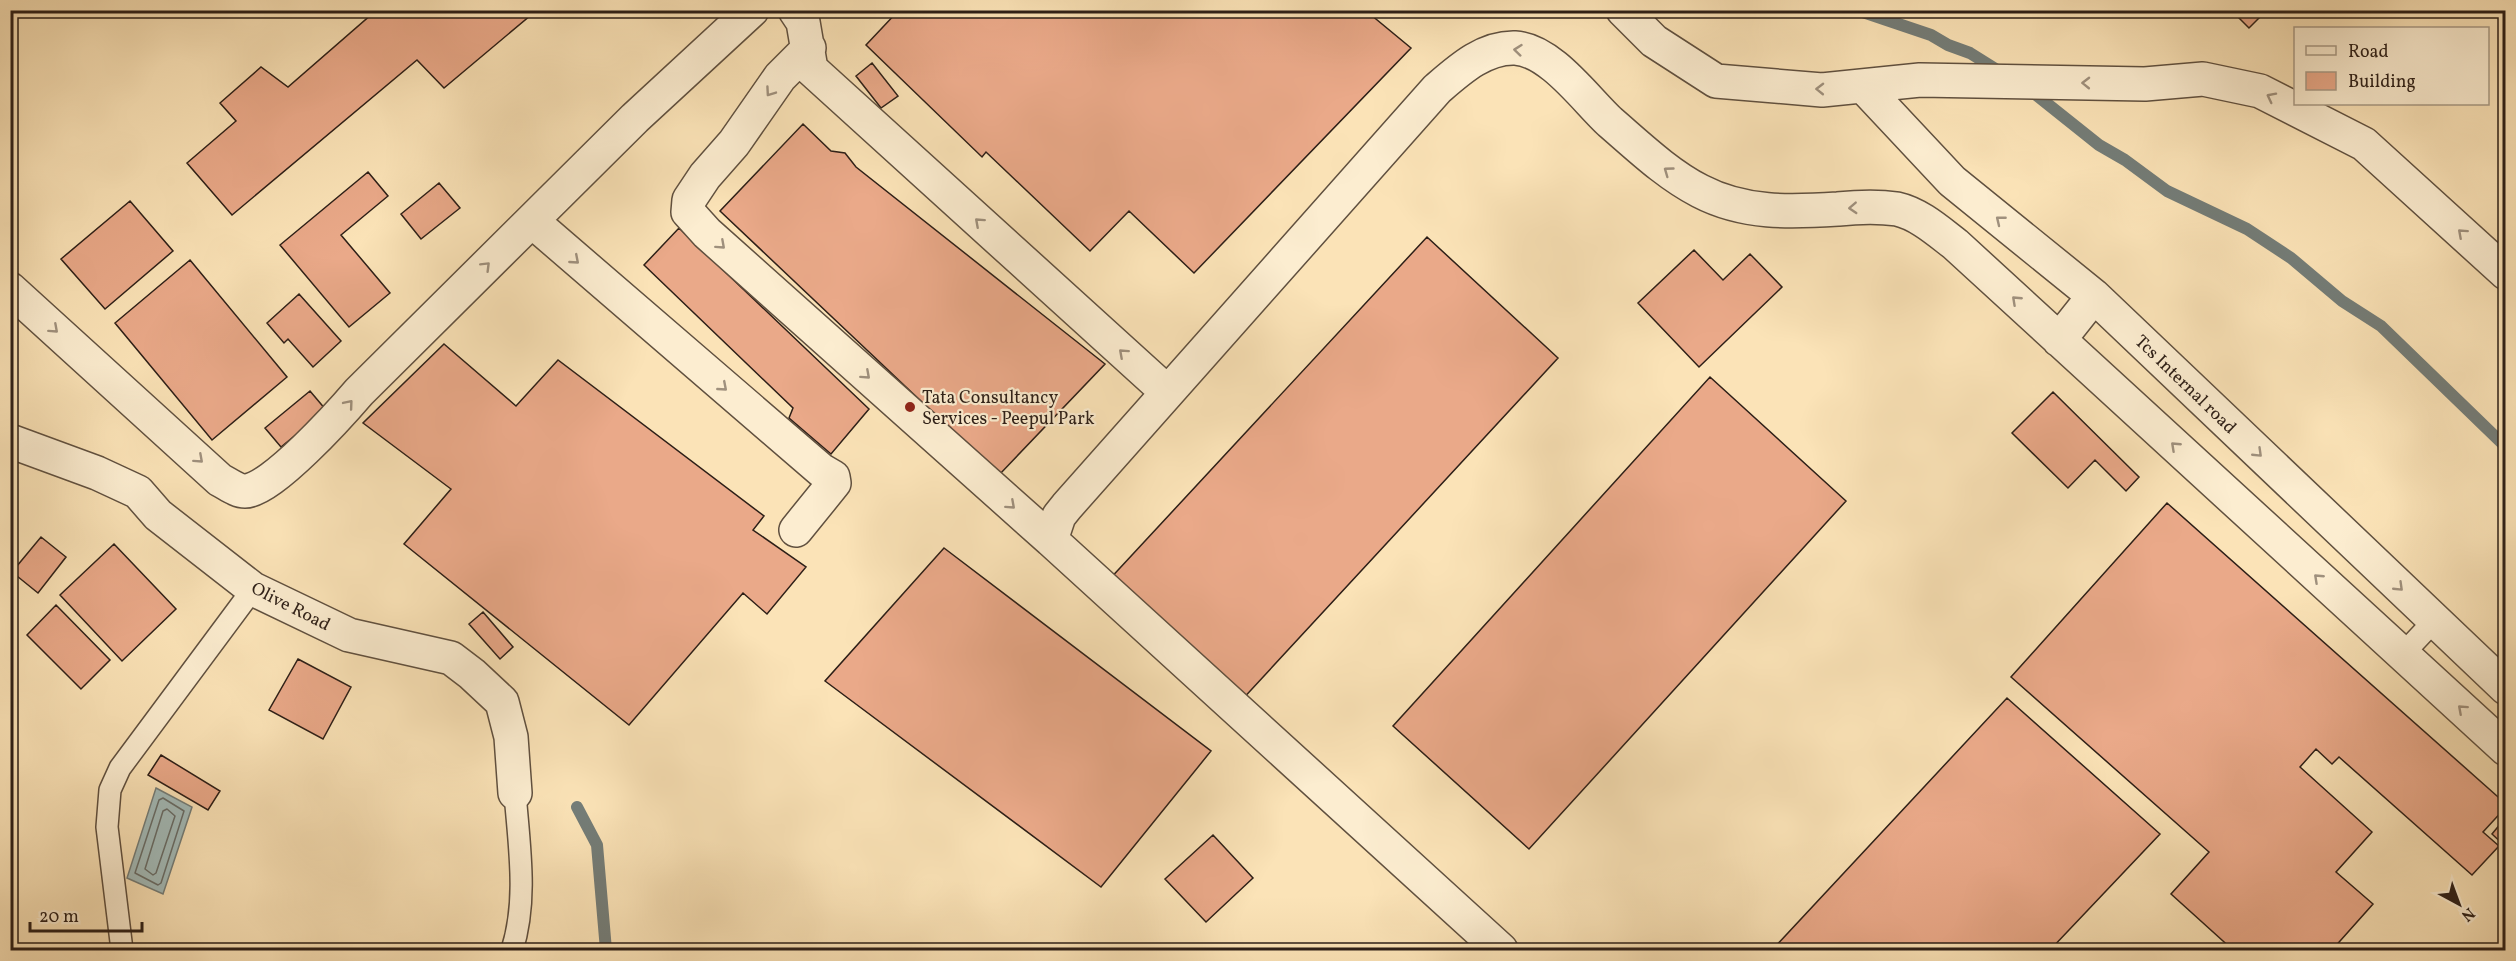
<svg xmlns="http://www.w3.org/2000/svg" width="2516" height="961" font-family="Vollkorn,serif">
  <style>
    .water { fill: #a3bbb9; stroke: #747d78; stroke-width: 1.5 }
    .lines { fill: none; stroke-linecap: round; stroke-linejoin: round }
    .shore { stroke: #686d68; stroke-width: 1.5 }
    .stream { stroke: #747d78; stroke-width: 12 }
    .building { fill: #eaa989; stroke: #2d1f17; stroke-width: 1.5 }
    .service-casing { stroke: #60503f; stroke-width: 24 }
    .minor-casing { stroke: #60503f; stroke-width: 36 }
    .service { stroke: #fcedd0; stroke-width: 21 }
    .minor { stroke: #fcedd0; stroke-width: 33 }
    .oneway { stroke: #9f907d }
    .poi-dot { fill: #8f2418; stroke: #fcedd0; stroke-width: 2 }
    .labels { text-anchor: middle; stroke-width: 4.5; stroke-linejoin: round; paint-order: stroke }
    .street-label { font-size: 18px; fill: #2d1f17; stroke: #fcedd0 }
    .poi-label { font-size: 18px; fill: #2d1f17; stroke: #fcedd0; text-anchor: start }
  </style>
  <rect width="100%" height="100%" fill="#fbe3b7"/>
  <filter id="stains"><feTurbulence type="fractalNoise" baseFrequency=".00333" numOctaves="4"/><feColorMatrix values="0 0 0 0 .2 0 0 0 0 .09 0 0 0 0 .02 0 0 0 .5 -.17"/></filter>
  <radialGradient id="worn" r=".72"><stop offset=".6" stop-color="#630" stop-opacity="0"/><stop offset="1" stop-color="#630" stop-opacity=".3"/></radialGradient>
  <path class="water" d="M156,788L192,807L163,894L127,878Z"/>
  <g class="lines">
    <path class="shore" d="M163,798L184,811L161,883L158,885L135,873L159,800Z
      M167,809L175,816L156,873L153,875L145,869L163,811Z"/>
    <path class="stream" d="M1857,10L1931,35L1948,45L1970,53L2002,73
      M2030,90L2099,145L2125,160L2167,191L2247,229L2291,258L2342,301L2381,326L2506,447
      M577,807L597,845L606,950"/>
  </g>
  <path class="building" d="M371,10H537L444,88L417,60L232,215L187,163L236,121L220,103L261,67L288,87L373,13Z
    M899,10H1365L1411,48L1194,273L1129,211L1090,251L986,152L982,157L866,45Z
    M2231,10H2267L2249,28Z
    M872,63L898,96L881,108L856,76Z
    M803,124L831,151L845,153L856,167L1105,364L999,475L720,211Z
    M368,172L388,196L341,235L390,293L349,327L280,245Z
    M439,183L460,208L421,239L401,214Z
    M130,201L173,251L105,309L61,259Z
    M679,228L869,409L831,454L789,418L793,408L644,265Z
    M1427,237L1558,358L1239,703L1107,582Z
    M1694,250L1723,280L1750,254L1782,287L1699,367L1638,303Z
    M190,260L287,377L212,440L115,323Z
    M299,294L341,341L313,367L288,339L284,343L267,323Z
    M444,344L516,406L558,360L764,516L753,530L806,567L767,614L743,593L629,725L404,544L451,489L363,423Z
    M1710,377L1846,501L1529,849L1393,726Z
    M310,391L326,410L281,447L265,428Z
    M2053,392L2139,477L2126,491L2095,460L2068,488L2012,433Z
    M2167,503L2506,804V807L2483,832L2499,846L2472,875L2339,757L2332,764L2316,749L2300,767L2372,832L2336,872L2373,904L2332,950H2233L2171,894L2209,852L2011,677Z
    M41,537L66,557L38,593L12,572Z
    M114,544L176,609L122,661L60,595Z
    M944,548L1211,751L1101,887L825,681Z
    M56,605L110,660L81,689L27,635Z
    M483,612L513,647L500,659L469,624Z
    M298,659L351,687L323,739L269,710Z
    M2007,698L2160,834L2050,950H1772Z
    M161,755L220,791L208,810L148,775Z
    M2506,817V847L2492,834Z
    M1213,835L1253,878L1206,922L1165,879Z"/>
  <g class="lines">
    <g class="service-casing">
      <path id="service" d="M2402,655L2434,621
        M122,950L107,827L110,790L120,768L253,589
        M512,950C528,900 519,845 515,793"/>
    </g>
    <g class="minor-casing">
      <path id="minor" d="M795,10L803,22L811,69L1167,392
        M1623,10L1654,41L1716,81L1822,90L1920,80L2145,84L2203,79L2260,91L2364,144L2506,273
        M809,48L780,77L734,143L705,176L689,200L688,212L707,233L1051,540
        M1863,86L1952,181L2094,296L2506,688
        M532,221L821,470L833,477L834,483L796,530
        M10,289L220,480C228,484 237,491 245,491C271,491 341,413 359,392L635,118L752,10
        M2059,340L2094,296
        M10,441L97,473L138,492L158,515L253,589L349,635L451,658L472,674L502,702L511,737L515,793
        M1501,950L1051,540L1059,516L1067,506L1437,89C1459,70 1484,47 1515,48C1551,50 1586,100 1610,122C1639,147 1667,174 1700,191C1744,214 1790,212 1838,209C1857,207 1877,206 1897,209C1919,214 1938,231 1955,244L2506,749"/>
    </g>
    <use href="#service" class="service"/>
    <use href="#minor" class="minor"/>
  </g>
  <defs><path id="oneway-chevron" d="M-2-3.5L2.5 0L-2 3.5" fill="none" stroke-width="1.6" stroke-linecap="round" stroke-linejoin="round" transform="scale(1.5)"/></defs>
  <g class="oneway">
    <use href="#oneway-chevron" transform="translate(1518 50) rotate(-174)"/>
    <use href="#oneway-chevron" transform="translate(2086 83) rotate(-179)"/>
    <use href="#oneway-chevron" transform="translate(1820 89) rotate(-179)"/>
    <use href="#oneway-chevron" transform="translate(770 92) rotate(125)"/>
    <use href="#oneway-chevron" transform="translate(2271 97) rotate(-153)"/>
    <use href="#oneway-chevron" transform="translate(1668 171) rotate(-144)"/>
    <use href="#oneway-chevron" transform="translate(1853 208) rotate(177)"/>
    <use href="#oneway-chevron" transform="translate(2000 220) rotate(-141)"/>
    <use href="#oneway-chevron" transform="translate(979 222) rotate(-138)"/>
    <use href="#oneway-chevron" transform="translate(2462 233) rotate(-138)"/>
    <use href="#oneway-chevron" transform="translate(721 245) rotate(42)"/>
    <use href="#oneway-chevron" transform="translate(575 260) rotate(41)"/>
    <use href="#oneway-chevron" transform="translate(486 266) rotate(-45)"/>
    <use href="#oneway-chevron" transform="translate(2016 300) rotate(-137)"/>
    <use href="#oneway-chevron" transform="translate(54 329) rotate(42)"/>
    <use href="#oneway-chevron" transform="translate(1123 353) rotate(-138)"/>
    <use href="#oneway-chevron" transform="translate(866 375) rotate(42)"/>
    <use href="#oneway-chevron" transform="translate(723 387) rotate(41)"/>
    <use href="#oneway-chevron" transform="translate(349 404) rotate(-50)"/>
    <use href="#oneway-chevron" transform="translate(2175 446) rotate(-137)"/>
    <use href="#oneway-chevron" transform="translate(2258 453) rotate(44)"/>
    <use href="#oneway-chevron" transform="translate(199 459) rotate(42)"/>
    <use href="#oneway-chevron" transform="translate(1011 505) rotate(42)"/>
    <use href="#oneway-chevron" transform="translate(2318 578) rotate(-137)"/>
    <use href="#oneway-chevron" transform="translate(2399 587) rotate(44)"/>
    <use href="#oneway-chevron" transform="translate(2462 709) rotate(-138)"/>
  </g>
  <circle class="poi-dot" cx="910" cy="407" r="6"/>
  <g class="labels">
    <g class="street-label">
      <text transform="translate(2186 384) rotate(44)" y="6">Tcs Internal road</text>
      <text transform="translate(291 606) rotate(27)" y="6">Olive Road</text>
    </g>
    <g class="poi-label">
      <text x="922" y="403">Tata Consultancy<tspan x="922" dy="21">Services - Peepul Park</tspan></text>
    </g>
  </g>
  <rect width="2516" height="961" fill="none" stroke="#fbe3b7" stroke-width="36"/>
  <rect x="12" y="12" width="2492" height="937" fill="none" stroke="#2d1f17" stroke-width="3"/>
  <rect x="18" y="18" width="2480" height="925" fill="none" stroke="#2d1f17" stroke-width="1.5"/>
  <rect x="2294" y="27" width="195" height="78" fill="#fcedd0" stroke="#a99b86" stroke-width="1.5"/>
  <rect x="2306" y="46" width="30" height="9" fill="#fcedd0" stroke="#a99b86" stroke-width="1.5"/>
  <text x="2348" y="57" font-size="18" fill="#2d1f17">Road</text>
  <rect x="2306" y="72" width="30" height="18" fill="#eaa989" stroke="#a99b86" stroke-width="1.5"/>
  <text x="2348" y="87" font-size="18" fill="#2d1f17">Building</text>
  <g transform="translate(2459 904) rotate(139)" stroke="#fcedd0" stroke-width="4.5" paint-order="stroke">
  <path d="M0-4.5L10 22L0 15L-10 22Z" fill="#2d1f17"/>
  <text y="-9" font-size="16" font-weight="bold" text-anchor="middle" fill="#2d1f17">N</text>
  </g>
  <path d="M30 922v9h112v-9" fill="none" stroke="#2d1f17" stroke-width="3"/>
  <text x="39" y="922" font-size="18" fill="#2d1f17" stroke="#fcedd0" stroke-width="4.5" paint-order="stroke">20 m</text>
  <rect width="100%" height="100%" filter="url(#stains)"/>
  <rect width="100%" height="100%" fill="url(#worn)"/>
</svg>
